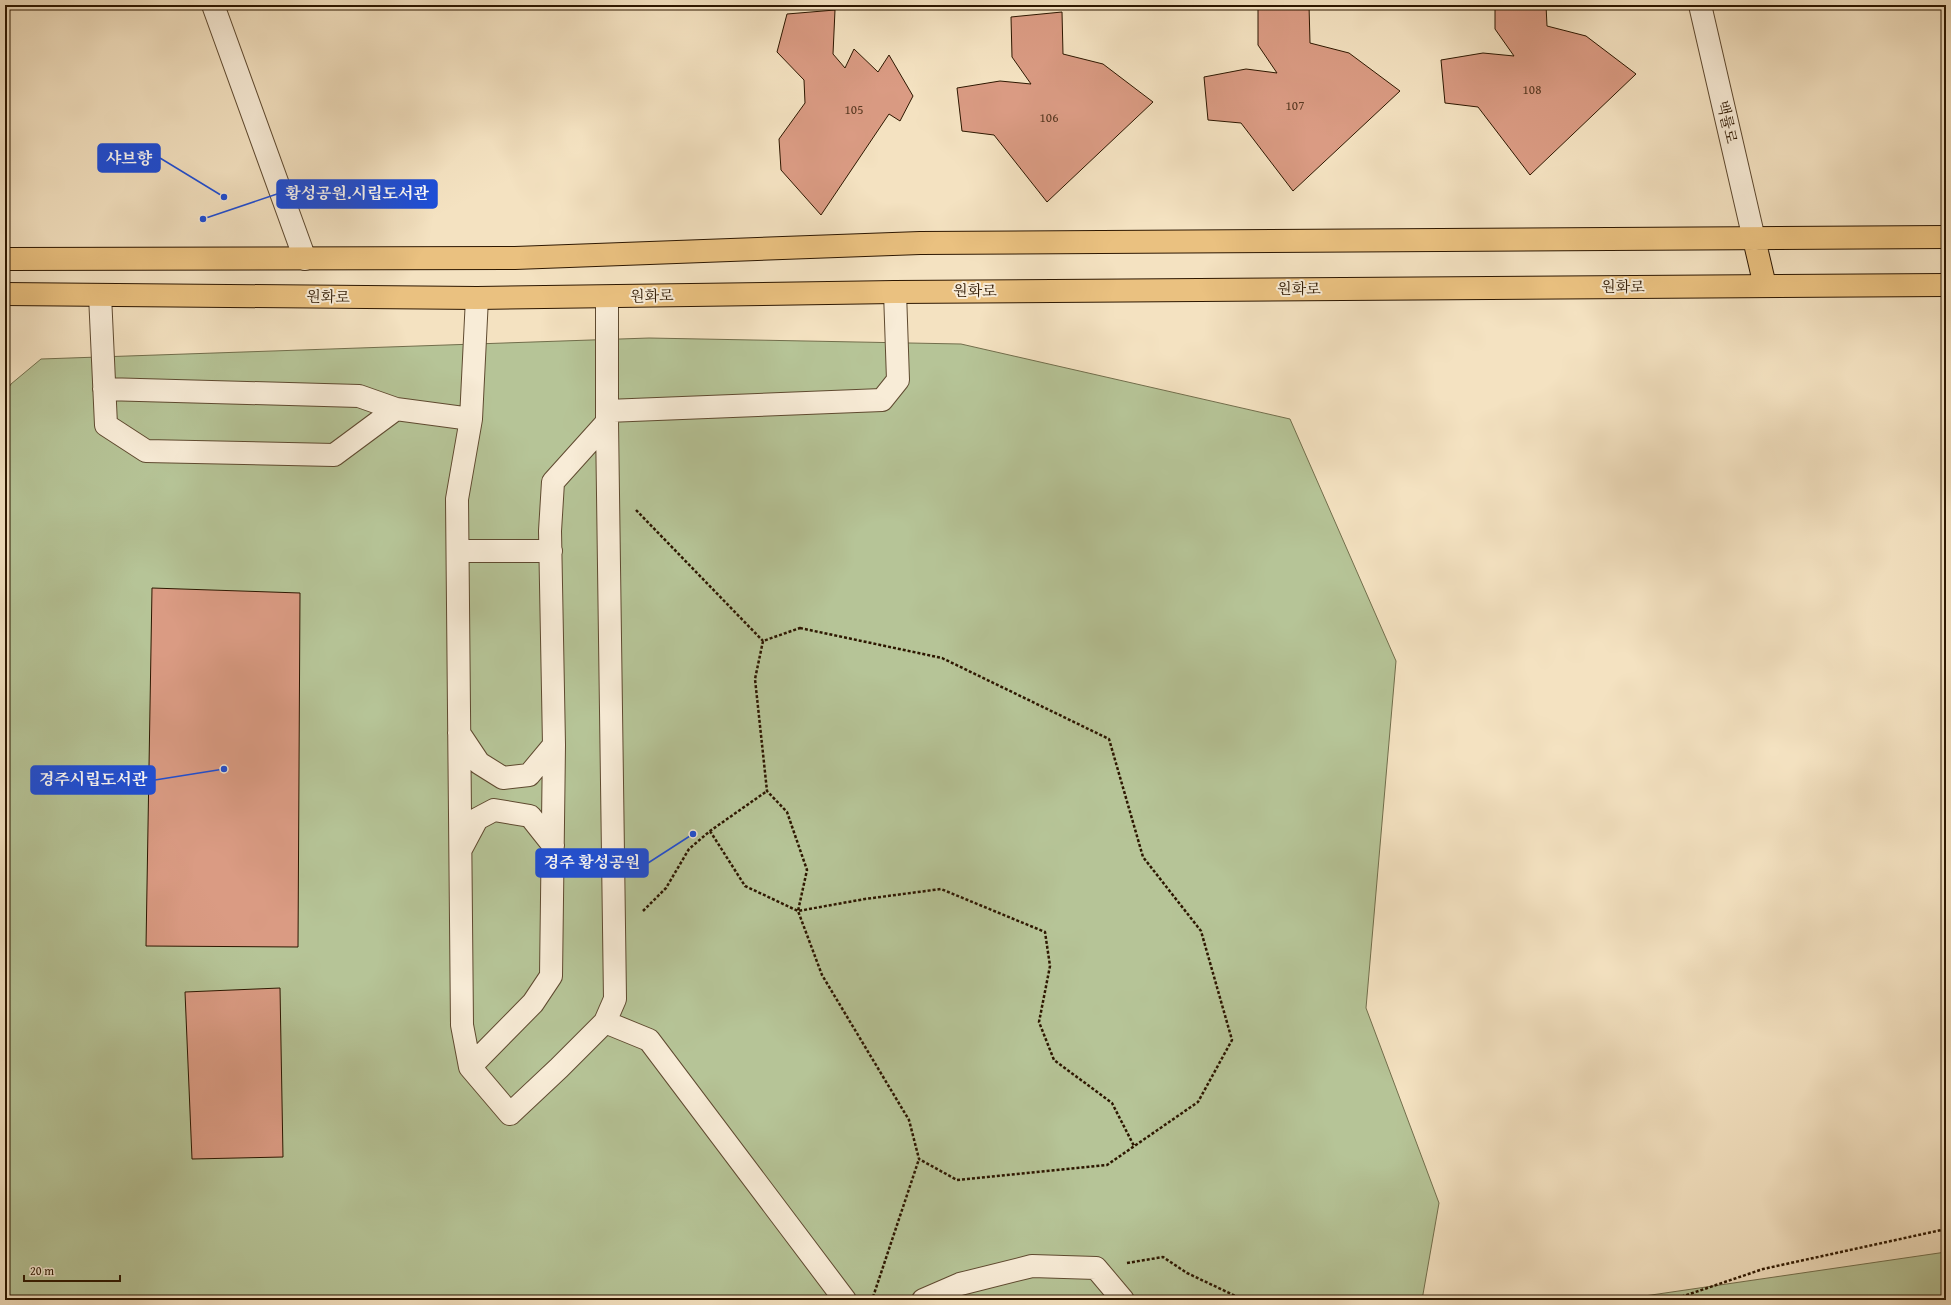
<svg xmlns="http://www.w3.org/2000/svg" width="1951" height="1305" font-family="'Gentium Book Plus','Noto Serif KR',serif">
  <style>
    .green { fill: #b6c497; stroke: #726e4c }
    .building { fill: #da9b83; stroke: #2d1700 }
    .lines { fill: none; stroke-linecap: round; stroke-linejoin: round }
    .minor-casing { stroke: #5f4a30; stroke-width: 24 }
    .major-casing { stroke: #2d1700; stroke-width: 24 }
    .path { stroke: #2d1700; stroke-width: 2.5; stroke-dasharray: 3 2; stroke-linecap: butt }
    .minor { stroke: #f8ecd7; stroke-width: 22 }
    .major { stroke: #eac180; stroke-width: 22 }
    .labels { text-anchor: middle; stroke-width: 4; stroke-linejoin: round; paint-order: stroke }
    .number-label { font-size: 13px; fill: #583821 }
    .street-label { font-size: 15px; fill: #2d1700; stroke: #f8ecd7 }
    .leader { fill: none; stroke: #1d4ed8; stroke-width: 1.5 }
    .callout-dot { fill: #1d4ed8; stroke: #f8ecd7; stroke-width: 1.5 }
    .callout { fill: #1d4ed8; stroke: #1d4ed8; stroke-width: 1.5 }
    .callout-label { font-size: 16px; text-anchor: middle; font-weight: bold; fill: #fff }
  </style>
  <rect width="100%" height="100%" fill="#f4e2c1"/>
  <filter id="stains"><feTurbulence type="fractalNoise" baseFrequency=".005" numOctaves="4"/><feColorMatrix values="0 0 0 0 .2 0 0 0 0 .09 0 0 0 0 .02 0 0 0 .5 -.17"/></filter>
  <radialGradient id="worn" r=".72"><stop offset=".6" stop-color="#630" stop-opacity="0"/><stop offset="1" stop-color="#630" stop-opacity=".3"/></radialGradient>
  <path class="green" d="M649,338L961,344L1290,419L1396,661L1366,1008L1439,1203L1422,1300H5V394L11,384L41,359Z
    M1946,1252V1300H1617Z"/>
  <path class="building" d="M1258,5H1309L1310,43L1349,53L1400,91L1293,191L1241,123L1208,120L1204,77L1246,69L1277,73L1258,45Z
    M1495,5H1546L1547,26L1586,36L1636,74L1530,175L1478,107L1445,103L1441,60L1483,53L1514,56L1495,29Z
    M835,10L833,54L845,68L854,49L878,72L889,55L913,96L900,121L889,114L821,215L781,170L779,139L805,103L804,80L777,52L787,14Z
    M1062,12L1063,54L1103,64L1153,102L1047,202L994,135L962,131L957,88L1000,81L1031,84L1012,57L1011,17Z
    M152,588L300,593L298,947L146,946Z
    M280,988L283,1157L192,1159L185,992Z"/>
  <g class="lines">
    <g class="minor-casing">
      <path id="minor" d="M213,5L305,259
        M1700,5L1754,239
        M100,295L106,425L146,451L334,455L396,409L471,419
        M477,298L471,419L457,499L462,1025L470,1067L510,1114L559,1068L605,1022L615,999L607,422V297
        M104,389L359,396L396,409
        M607,411L882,400L898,380L895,292
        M458,551H551
        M459,733L479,763L503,778L529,775L554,745
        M461,849L477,819L494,810L530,816L553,845
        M605,1022L649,1040L845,1300
        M470,1067L533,1003L551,976L554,745L550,531L553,482L607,422
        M923,1300L960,1284L1032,1266L1096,1268L1123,1300"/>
    </g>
    <g class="major-casing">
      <path id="major" d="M1754,239L1765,286
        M5,259L515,258L920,243L1946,237
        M5,294L477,298L895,292L1946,285"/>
    </g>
    <path class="path" d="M636,510L763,641
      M800,628L942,658L1109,739L1143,857L1201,931L1232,1040L1198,1102L1107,1165L957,1180L919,1159L909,1120L822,975L798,911L807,870L787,812L767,791L755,679L763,641Z
      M710,831L745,886L798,911L865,899L941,889L1045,932L1050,966L1039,1022L1054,1060L1112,1103L1134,1146
      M643,911L666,888L689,849L710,831L767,791
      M1127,1263L1163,1257L1187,1273L1244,1300
      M873,1297L919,1159
      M1672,1300L1763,1269L1946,1229"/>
    <use href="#minor" class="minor"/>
    <use href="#major" class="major"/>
  </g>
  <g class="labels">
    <g class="number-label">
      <text x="1532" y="94">108</text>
      <text x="1295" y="110">107</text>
      <text x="854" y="114">105</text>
      <text x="1049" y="122">106</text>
    </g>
    <g class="street-label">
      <text transform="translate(1727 122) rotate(77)" y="5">백률로</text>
      <text x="1623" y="292">원화로</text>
      <text x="1299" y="294">원화로</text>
      <text x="975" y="296">원화로</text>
      <text transform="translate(652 296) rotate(-1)" y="5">원화로</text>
      <text transform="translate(328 297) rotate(1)" y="5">원화로</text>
    </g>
  </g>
  <path class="leader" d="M224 197L160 158M203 219L277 194M224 769L155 780M693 834L648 863"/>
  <g class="callout-dot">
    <circle cx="224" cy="197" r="4"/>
    <circle cx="203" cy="219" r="4"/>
    <circle cx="224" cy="769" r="4"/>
    <circle cx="693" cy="834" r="4"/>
  </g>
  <g class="callout">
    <rect x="98" y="144" width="62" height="28" rx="4"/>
    <rect x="277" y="180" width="160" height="28" rx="4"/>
    <rect x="31" y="766" width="124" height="28" rx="4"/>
    <rect x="536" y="849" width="112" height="28" rx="4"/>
  </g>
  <g class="callout-label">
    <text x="129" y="164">샤브향</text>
    <text x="357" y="199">황성공원.시립도서관</text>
    <text x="93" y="785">경주시립도서관</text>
    <text x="592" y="868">경주 황성공원</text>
  </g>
  <rect width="1951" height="1305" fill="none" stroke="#f4e2c1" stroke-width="20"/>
  <rect x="6" y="6" width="1939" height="1293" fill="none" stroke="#2d1700" stroke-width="2"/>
  <rect x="10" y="10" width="1931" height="1285" fill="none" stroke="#2d1700"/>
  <path d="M24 1275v6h96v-6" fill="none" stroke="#2d1700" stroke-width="2"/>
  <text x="30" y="1275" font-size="12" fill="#2d1700" stroke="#f8ecd7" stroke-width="3" paint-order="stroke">20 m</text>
  <rect width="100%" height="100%" filter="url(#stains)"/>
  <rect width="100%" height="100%" fill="url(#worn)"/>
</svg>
